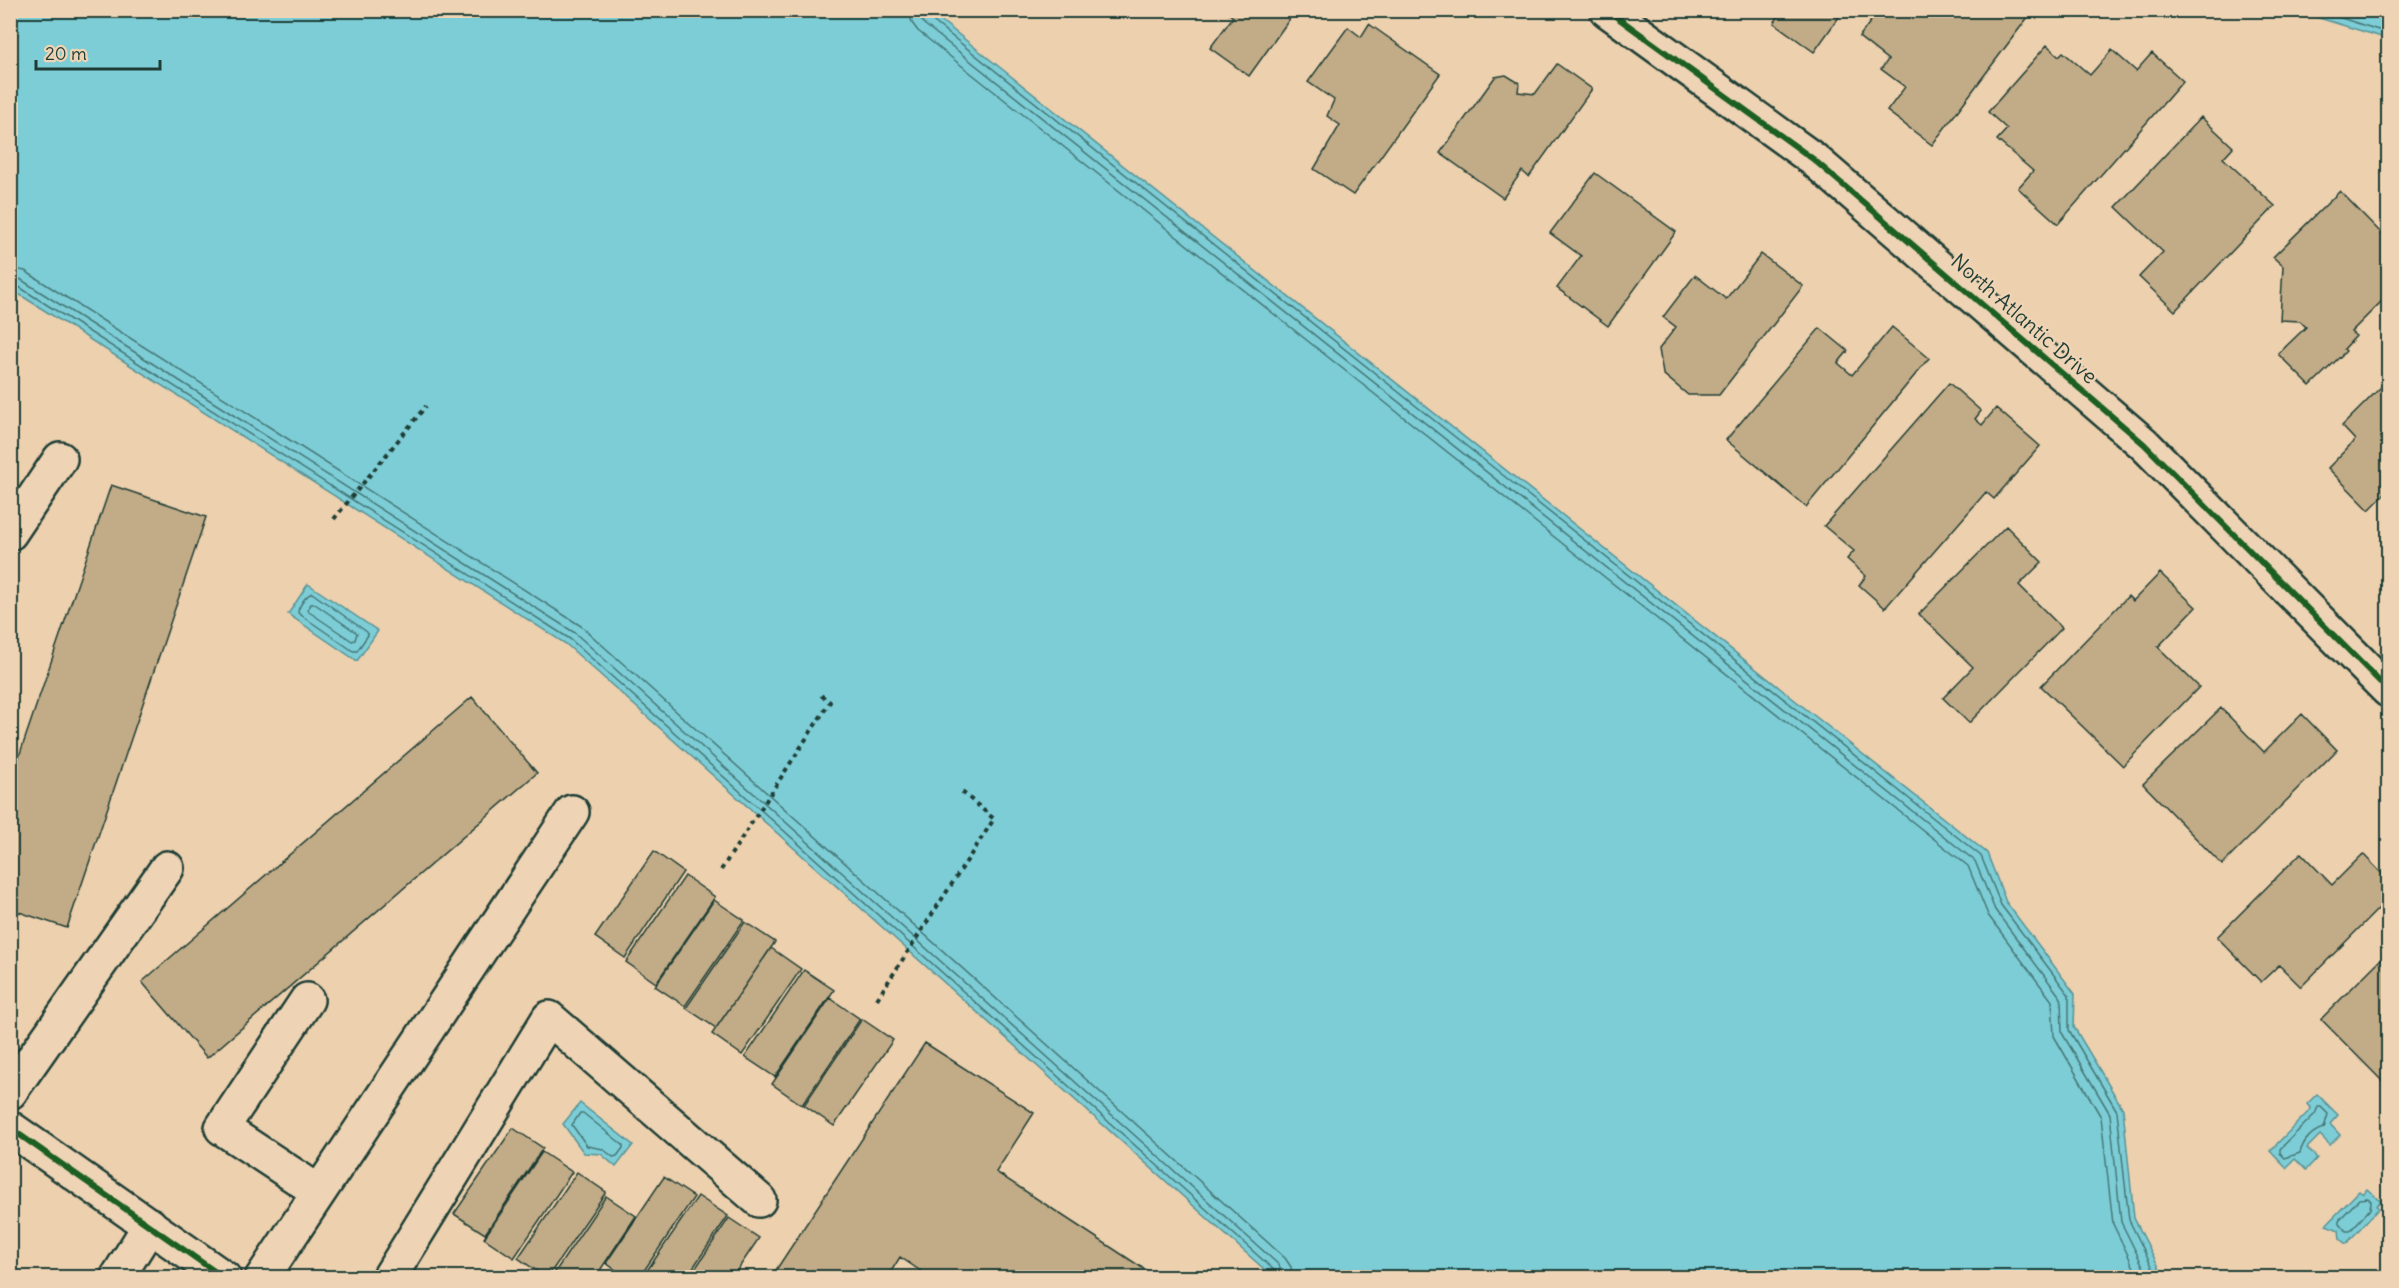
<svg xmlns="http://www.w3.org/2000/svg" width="2399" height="1288" font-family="Delius,sans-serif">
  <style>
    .water { fill: #7dcdd7; stroke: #579396; stroke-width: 1.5 }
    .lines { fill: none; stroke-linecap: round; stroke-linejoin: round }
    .shore { stroke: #457775; stroke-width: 1.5 }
    .building { fill: #c2ab87; stroke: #1f3d34; stroke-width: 1.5 }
    .minor-casing { stroke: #1f3d34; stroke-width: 38 }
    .major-casing { stroke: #1f3d34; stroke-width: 38 }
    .path { stroke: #1f3d34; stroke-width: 4; stroke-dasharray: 4.5 4.5; stroke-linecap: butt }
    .minor { stroke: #eed4b5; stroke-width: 33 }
    .major { stroke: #eed4b5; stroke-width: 33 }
    .cycleway-casing { stroke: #eed4b5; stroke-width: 10 }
    .cycleway { stroke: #1b5e20; stroke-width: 6 }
    .labels { text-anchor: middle; stroke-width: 5; stroke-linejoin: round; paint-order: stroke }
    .street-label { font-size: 21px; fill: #1f3d34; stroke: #eed4b5 }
  </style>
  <rect width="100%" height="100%" fill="#edd0ae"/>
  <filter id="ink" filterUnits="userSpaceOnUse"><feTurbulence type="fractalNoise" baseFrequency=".0167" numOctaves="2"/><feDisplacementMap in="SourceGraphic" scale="12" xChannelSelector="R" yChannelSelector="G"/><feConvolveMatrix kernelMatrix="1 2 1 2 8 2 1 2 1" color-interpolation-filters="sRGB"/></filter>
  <g filter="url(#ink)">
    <path class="water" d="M10,11H929L1987,853L2006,902L2075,994L2074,1027L2123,1109L2134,1218L2164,1277H1273L566,644L11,289Z
      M2296,11H2388V39Z
      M308,584L378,631L357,661L288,614Z
      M2317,1094L2338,1115L2330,1124L2340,1135L2330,1145L2320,1135L2307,1148L2317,1158L2306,1170L2295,1159L2286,1168L2270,1151L2311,1109L2307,1104Z
      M580,1103L633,1145L616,1167L601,1154L584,1153L563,1124Z
      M2367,1189L2381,1201L2376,1206L2379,1208L2346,1244L2340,1239L2339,1230L2326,1225L2359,1191L2363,1194Z"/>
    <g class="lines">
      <path class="shore" d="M909,10L912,23L918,31L1968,866L1988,915L2052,1001L2054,1036L2101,1117L2113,1224L2139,1278
        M918,10L919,17L924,24L1975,861L1995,910L2061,998L2062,1033L2110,1114L2121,1222L2149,1278
        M926,10L929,18L1981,856L2001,905L2069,995V1030L2117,1111L2129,1220L2158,1278
        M2316,10L2388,33
        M10,268L25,271L581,626L1285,1258L1291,1267L1293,1278
        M10,277L20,279L575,633L1279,1265L1284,1278
        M10,284L16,285L570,639L1274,1270L1276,1278
        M312,593L367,632L368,635L357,651H353L298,613C298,607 306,595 312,593Z
        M311,604H315L357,633L355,640L352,641L309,612L308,609Z
        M2318,1107H2321L2328,1114L2324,1128C2312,1131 2303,1141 2300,1153L2285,1158L2280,1153V1149L2315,1114Z
        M580,1113H583L623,1145V1148L617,1156L613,1157L603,1149L587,1146L572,1125Z
        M2368,1198L2371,1201L2370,1209L2350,1231H2346L2339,1223V1220L2359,1199Z"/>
    </g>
    <path class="building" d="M1224,10H1296L1249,76L1210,48L1233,17Z
      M1783,10H1844L1814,52L1774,23Z
      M1879,10H2020L2028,17L1932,145L1887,111L1905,87L1881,69L1888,60L1859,37Z
      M1369,24L1440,74L1353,195L1314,169L1340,125L1327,116L1334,100L1308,82L1348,27L1361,37Z
      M2047,45L2059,56L2063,52L2090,75L2112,50L2136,71L2152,53L2183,81L2058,224L2018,188L2033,171L1997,140L2007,129L1988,112Z
      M1557,64L1592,89L1529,177L1522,171L1503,198L1440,153L1495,77L1506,75L1519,83L1518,92L1535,94Z
      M2201,117L2233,147L2223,158L2275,206L2175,311L2139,277L2163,252L2116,207Z
      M1595,173L1676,232L1608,326L1557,288L1581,256L1550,233Z
      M2340,191L2388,240V302L2386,304L2383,300L2351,332L2356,336L2344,349L2346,351L2310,386L2278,354L2306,327L2300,321L2280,320L2283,266L2273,257Z
      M1761,254L1803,286L1719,395H1688L1663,374L1659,349L1676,327L1663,317L1695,275L1726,299Z
      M1892,327L1929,358L1806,507L1726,440L1820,328L1848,351L1838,363L1852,375Z
      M2388,380V491L2369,510L2328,468L2355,440L2342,426Z
      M1949,383L1981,411L1975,419L1982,425L1996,408L2040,446L1994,499L1986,492L1885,608L1859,585L1866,576L1847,559L1854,551L1824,526Z
      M111,485L206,517L67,928L10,909V783Z
      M2006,526L2042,562L2019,585L2062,628L1969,723L1943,698L1973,667L1919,614Z
      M2160,573L2196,607L2158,647L2199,687L2123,766L2041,686L2128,596L2133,601Z
      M472,697L537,773L207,1058L142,982Z
      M2221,708L2264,752L2302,714L2337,750L2222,865L2143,784Z
      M654,851L683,872L625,958L595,937Z
      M2301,853L2332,885L2363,854L2388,880V899L2301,987L2279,965L2261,982L2217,937Z
      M685,876L715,897L656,983L626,962Z
      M714,900L744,920L685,1006L655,986Z
      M745,922L775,942L716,1028L686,1008Z
      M771,948L801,969L742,1055L712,1034Z
      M2388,952V1087L2321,1019Z
      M804,970L834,990L775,1077L745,1057Z
      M830,998L860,1019L802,1105L772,1084Z
      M862,1019L893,1040L834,1126L804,1105Z
      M925,1043L1034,1113L996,1172L1158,1278H931L900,1257L887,1278H782L774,1273Z
      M513,1128L543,1148L485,1234L454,1214Z
      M542,1152L572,1172L514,1258L484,1238Z
      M577,1172L606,1192L547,1278L518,1258Z
      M664,1177L694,1197L639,1278H627L606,1263Z
      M606,1196L636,1216L595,1278H551Z
      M698,1196L728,1216L686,1278H642Z
      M729,1218L759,1238L732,1278H689Z"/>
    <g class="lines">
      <g class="minor-casing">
        <path id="minor" d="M1607,10L1813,159L2144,444L2388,690
          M10,533L60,459
          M307,1000L222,1128L319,1192
          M10,1092L167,868
          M117,1278L150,1225
          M262,1278L572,812
          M389,1278L549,1018L759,1200"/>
      </g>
      <g class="major-casing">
        <path id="major" d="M10,1128L224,1278"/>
      </g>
      <path class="path" d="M334,519L426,406
        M721,870L830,702L818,693
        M877,999L994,819L961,791"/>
      <use href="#minor" class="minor"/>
      <use href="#major" class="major"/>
      <g class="cycleway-casing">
        <path id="cycleway" d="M1607,10L1813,159L2144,444L2388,690
          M10,1128L224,1278"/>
      </g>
      <use href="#cycleway" class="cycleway"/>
    </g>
  </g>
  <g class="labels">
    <g class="street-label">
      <text transform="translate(2024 319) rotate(41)" y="7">North Atlantic Drive</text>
    </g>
  </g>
  <rect width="2399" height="1288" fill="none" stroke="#eed4b5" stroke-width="36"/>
  <rect x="18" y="18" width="2363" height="1252" fill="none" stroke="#1f3d34" stroke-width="2" filter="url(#ink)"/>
  <path d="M36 60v9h124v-9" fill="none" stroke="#1f3d34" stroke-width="3"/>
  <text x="45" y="60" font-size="18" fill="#1f3d34" stroke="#eed4b5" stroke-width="4.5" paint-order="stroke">20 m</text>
</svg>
